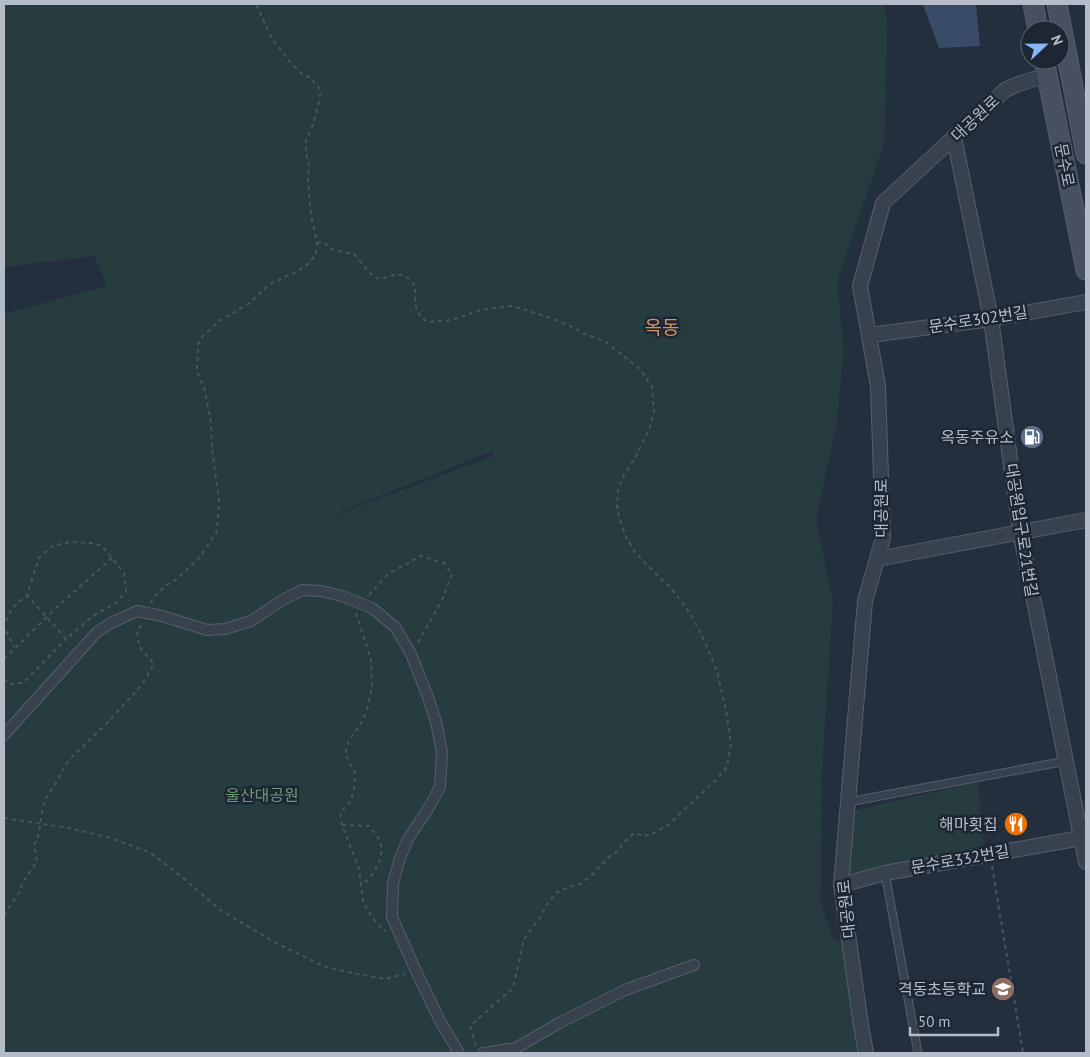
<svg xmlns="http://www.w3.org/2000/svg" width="1090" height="1057" font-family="'PT Sans','Noto Sans KR',sans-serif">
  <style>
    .green { fill: #263c3f; fill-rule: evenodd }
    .water { fill: #394c67 }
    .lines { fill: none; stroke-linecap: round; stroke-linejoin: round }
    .service-casing { stroke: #565f6c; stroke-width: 9 }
    .pedestrian-casing { stroke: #565f6c; stroke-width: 12 }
    .minor-casing { stroke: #565f6c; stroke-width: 16 }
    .secondary-casing { stroke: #565f6c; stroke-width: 21 }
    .path { stroke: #44595c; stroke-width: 2; stroke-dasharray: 4 4; stroke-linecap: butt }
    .service { stroke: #38414e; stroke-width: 7 }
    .pedestrian { stroke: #38414e; stroke-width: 10 }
    .minor { stroke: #38414e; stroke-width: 14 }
    .secondary { stroke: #465061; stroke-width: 19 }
    .labels { text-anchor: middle; stroke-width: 5; stroke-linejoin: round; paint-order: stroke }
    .street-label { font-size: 16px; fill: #b4bcc9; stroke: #1d2633 }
    .poi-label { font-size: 16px; fill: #b4bcc9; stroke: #1d2633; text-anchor: end }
    .park-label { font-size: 16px; fill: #6b9a76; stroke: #1d2633 }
    .quarter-label { font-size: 19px; fill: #d59563; stroke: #1d2633 }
  </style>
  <rect width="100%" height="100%" fill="#242f3e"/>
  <path class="green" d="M4,4H885L887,24L884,143L837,282L844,350L836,426L816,520L833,602L822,769L820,900L833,939L841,943L861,1053H4V314L107,286L94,256L4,267ZM495,450L491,457L338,514V513Z
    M978,782L984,850L848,874L856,810Z"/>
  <path class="water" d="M923,4H976L980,46L939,48Z"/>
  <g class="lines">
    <g class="service-casing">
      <path id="service" d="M848,802L1066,761
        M885,873L918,1053"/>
    </g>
    <g class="pedestrian-casing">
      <path id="pedestrian" d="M4,735L97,632L111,623L137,611L162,616L207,630L225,629L251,621L281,601L302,590L321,591L342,596L372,608L395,627L411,654L428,697L436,722L442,753L440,787L428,809L408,839L400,858L393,883L392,917L416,971L440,1021L459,1053
        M483,1053L516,1048L559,1023L625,990L694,965"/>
    </g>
    <g class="minor-casing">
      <path id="minor" d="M954,137L991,319L1020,531L1086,862
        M870,335L991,319L1086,302
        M877,559L1086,520
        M841,885L885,873L1081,838
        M866,1053L861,1025L841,885L865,601L883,538L878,386L860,286L883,203L1005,90C1019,83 1032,79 1048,76"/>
    </g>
    <g class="secondary-casing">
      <path id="secondary" d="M1033,4L1038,30
        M1057,4L1086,154
        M1044,60L1086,270"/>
    </g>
    <path class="path" d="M317,242L325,243L333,250L354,254L370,273L377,278L381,279L397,274L405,276L415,285C416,303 412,309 427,322L451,320L481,310L513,306L548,317L568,325L587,335L606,342L640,369L652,387L654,411L649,430L636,456L623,477L618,490L617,507L619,517L626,537L635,552L657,575L668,585L686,607L701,633L717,671L726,710L731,743L727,767L717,779L668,825L652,834L644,836L634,833L623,843L619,850L609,857L592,875L580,884L569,887L556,893L545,907L542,915L524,939L513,988L470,1026L476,1046
      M369,595L388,574L421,556L444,563L452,574L442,600L417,644
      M151,603L153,598L165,586L177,579L200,557L217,531L219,501L212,449L211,423L204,387L197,372L198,344L203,336L219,321L250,303L270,284L298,271L309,263L316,254L317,242L311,216L308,179L309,166L306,154V141L313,124L318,106L321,92L317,85L309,77L303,75L290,62L272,39L256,4
      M356,613L371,660L372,687L367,710L360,725L349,740L345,754L355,773L354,790L350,802L340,813L342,825L359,869L363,901L371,916L383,930L386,931
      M6,621L12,608L27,595L39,558L52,546L71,542L91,543L102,546L124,573L126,592L117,602L93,616L66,639L27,595
      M6,631L14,647
      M4,659L57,607L112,558
      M4,679L10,684L23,683L66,639
      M4,818L69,828L107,837L149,852L182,877L220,910L278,944L323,966L352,973L385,979L405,974
      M342,825L369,826C372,830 377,835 379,839C387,856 374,875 361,886
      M992,866L1023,1053
      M4,915L20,891L23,882L37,861L34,845L38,837L44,802L47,796L54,786L68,761L106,724L141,686L154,664L139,646L137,631L143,623"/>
    <use href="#service" class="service"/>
    <use href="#pedestrian" class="pedestrian"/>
    <use href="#minor" class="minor"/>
    <use href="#secondary" class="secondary"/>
  </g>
  <defs>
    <g id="fuel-disc" transform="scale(1.25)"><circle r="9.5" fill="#5c6f8a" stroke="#1d2633"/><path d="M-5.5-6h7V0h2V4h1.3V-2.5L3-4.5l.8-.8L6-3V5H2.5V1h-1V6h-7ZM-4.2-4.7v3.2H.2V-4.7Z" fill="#fff"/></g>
    <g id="restaurant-disc" transform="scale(1.25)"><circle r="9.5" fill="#e8710a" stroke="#1d2633"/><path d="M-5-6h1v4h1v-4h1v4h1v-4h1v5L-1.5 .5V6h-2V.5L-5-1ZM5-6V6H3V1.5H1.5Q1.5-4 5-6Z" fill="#fff"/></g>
    <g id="school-disc" transform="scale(1.25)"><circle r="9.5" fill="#8d6e63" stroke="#1d2633"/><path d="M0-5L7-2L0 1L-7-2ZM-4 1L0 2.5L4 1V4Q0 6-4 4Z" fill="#fff"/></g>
  </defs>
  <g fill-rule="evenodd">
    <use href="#fuel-disc" x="1032" y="437"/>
    <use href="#restaurant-disc" x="1016" y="824"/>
    <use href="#school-disc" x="1003" y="989"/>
  </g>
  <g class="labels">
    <g class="street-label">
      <text transform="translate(975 118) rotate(-43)" y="6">대공원로</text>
      <text transform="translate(1065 165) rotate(79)" y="6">문수로</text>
      <text transform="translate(978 319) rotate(-9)" y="6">문수로302번길</text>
      <text transform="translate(881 508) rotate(-90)" y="6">대공원로</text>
      <text transform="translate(1022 530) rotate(81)" y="6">대공원입구로21번길</text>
      <text transform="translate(960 859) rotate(-10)" y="6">문수로332번길</text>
      <text transform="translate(846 909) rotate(-96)" y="6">대공원로</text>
    </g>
    <g class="poi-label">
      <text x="1014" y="443">옥동주유소</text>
      <text x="998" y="830">해마횟집</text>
      <text x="986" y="995">격동초등학교</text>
    </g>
    <g class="park-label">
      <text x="262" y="801">울산대공원</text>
    </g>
    <g class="quarter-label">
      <text x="662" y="334">옥동</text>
    </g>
  </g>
  <rect width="1090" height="1057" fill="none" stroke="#b4bcc9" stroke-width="10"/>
  <g transform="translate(1045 45) rotate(68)"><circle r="24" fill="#1d2633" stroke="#59626f"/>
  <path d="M0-4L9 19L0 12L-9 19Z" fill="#8ab4f8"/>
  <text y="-8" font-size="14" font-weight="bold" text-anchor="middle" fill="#b4bcc9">N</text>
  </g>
  <path d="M910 1027v8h88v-8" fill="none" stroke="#b4bcc9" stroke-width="2.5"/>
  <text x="918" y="1027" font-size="15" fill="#b4bcc9" stroke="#1d2633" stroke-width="4" paint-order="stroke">50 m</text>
</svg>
